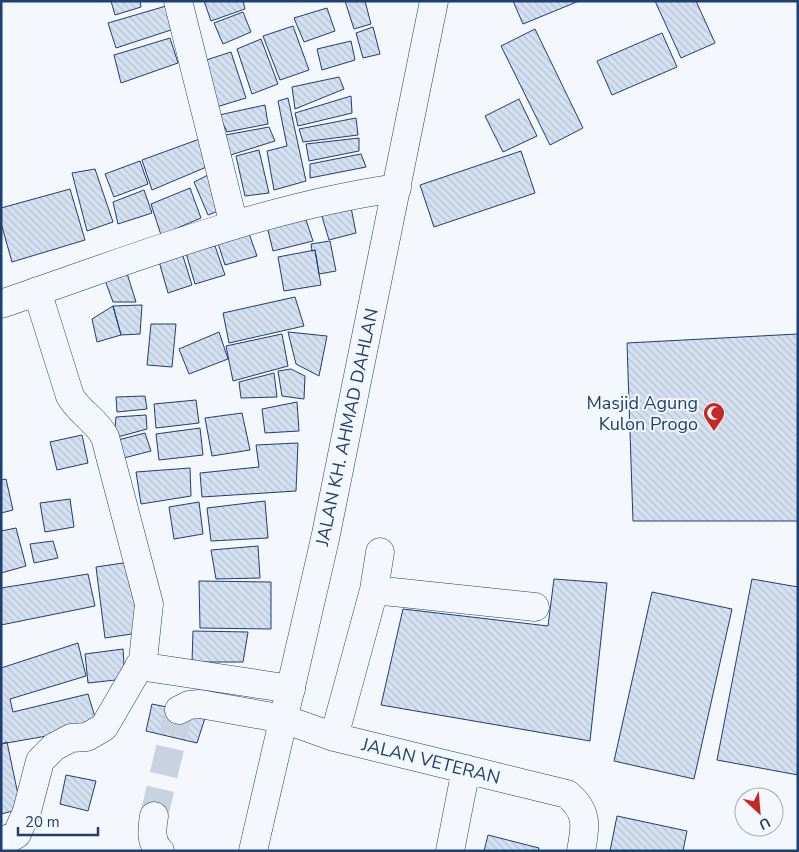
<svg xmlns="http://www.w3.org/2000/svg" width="799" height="852" font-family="'Nunito Sans',sans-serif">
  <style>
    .building { fill: url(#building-back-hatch); stroke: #1d3f73 }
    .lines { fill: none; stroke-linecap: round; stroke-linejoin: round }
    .minor-tunnel { stroke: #c9d2e0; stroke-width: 28; stroke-dasharray: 28 14; stroke-linecap: butt }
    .minor-casing { stroke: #1d3f73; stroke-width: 29 }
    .highway-casing { stroke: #1d3f73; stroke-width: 29 }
    .minor { stroke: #f4f7fb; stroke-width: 28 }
    .highway { stroke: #f4f7fb; stroke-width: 28 }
    .labels { text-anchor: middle; stroke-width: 4; stroke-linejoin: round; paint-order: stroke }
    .poi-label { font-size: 18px; fill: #1d3f73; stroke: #f4f7fb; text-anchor: end }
    .street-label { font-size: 18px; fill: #1d3f73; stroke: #f4f7fb }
  </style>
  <defs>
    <pattern id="building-back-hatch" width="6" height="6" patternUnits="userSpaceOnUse" patternTransform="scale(1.25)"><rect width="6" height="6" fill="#d5e0f0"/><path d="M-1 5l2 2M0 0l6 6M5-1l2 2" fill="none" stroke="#b6c1d1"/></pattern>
  </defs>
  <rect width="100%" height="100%" fill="#f4f7fb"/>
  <path class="building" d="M111,1H140L141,7L115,15Z
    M204,1H243L245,9L211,21Z
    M345,1H365L371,24L354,29Z
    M513,1H579L523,24Z
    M655,1H696L715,43L681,58Z
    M166,6L174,29L116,48L108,23Z
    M327,8L335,31L304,42L294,18Z
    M243,12L251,32L223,44L214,23Z
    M293,26L309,70L280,80L263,36Z
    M373,27L380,54L363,58L356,33Z
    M535,29L583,128L550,145L501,46Z
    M662,33L677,67L612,95L597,61Z
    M170,38L178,63L121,83L114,55Z
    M261,39L278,84L252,94L237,49Z
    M351,41L355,60L322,70L317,49Z
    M231,52L246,98L213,108L200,62Z
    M339,77L344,89L295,109L292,87Z
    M351,96L352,113L298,126L295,113Z
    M288,98L306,181L274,190L267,151L287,146L278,101Z
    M519,99L537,136L503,152L485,116Z
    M265,105L268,124L227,132L219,115Z
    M356,118L358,135L303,142L299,129Z
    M269,127L275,141L221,158L220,136Z
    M205,137L216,163L152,190L142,160Z
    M359,138V151L309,161L306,144Z
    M259,150L269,193L245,196L236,156Z
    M521,151L535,193L434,227L420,185Z
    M361,154L366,167L310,178V164Z
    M140,161L148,184L114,197L105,174Z
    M95,169L113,222L87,231L72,173Z
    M212,173L226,208L208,215L194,182Z
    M190,188L201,218L161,235L151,204Z
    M70,189L85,240L12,262L1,223V208Z
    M144,190L152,213L118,224L113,202Z
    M350,202L356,233L329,240L320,210Z
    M302,208L313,241L273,251L265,218Z
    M247,228L257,256L225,265L216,237Z
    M330,241L336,271L319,274L315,250L312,251L311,244Z
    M215,246L225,275L195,284L186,253Z
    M315,250L321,285L284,291L278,257Z
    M182,253L192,285L168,293L158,258Z
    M126,270L136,302H113L103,275Z
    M295,297L304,326L229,343L223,313Z
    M142,305L140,334L121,335L113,306Z
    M113,306L121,335L97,342L92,319Z
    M151,324H176L172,367L147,365Z
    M219,332L228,359L189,374L179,349Z
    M288,332L327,336L319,376L296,364Z
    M282,334L288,366L233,381L226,346Z
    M798,334V521H633L627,343Z
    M291,369L305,376L304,399L282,396L278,371Z
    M274,373L277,397L241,398L239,382Z
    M145,396L147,409L117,412L116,397Z
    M196,400L199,423L156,428L154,404Z
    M297,402L299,431L265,433L262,409Z
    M242,413L250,450L212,456L205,418Z
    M146,415L147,429L114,438L116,417Z
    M200,428L203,455L159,460L156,434Z
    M145,433L151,451L120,459L114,441Z
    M82,435L88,463L57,470L50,442Z
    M298,443L296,491L202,497L200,473L259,467L256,445Z
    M190,468L191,496L141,504L136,472Z
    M6,479L13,510L1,513V480Z
    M70,499L74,527L45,532L40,503Z
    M265,501L268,538L211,541L207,508Z
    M199,502L203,534L174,539L169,507Z
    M16,528L26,566L1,573V531Z
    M53,541L58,558L34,563L30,544Z
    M258,546L260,578L216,579L211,550Z
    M130,562L138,633L105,638L96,567Z
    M88,574L95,606L1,625V588Z
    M554,579L607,583L590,741L381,705L403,609L548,626Z
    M752,579L798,587V775L717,760Z
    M199,581L271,582V629L200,628Z
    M652,592L732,609L694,779L614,761Z
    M193,631L248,632L243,662H192Z
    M78,643L86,676L10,699L13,712L88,694L98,727L1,744V668Z
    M123,649L125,679L88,683L85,654Z
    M152,704L206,715L197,743L146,731Z
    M7,742L21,809L1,814V744Z
    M66,775L96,781L88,811L60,804Z
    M617,816L687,831L683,851H610Z
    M488,835L539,848L538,851H484Z"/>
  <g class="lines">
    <path class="minor-tunnel" d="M154,816L179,710"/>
    <g class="minor-casing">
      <path id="minor" d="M178,1L234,225
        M1,304C130,260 262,207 397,188
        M374,590L535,607
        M139,666L291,689
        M179,710L189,705L200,704L284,719L334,737L567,794C588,811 586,826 581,851
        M334,737L374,590L380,552
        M154,816C152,829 150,842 160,851
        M1,843L17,834L27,811L40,761L54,747L71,738L87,737L104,727L143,660L149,604L105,437C96,420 79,412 70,396L37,291
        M450,851L466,769"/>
    </g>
    <g class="highway-casing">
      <path id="highway" d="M253,851L325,539L434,1"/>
    </g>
    <use href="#minor" class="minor"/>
    <use href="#highway" class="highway"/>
  </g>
  <defs>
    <g id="mosque-pin" transform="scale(1.125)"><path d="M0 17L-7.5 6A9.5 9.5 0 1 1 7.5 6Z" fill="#c62828" stroke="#f4f7fb"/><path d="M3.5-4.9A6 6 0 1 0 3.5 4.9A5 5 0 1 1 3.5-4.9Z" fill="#fff"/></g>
  </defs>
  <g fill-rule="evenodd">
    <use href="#mosque-pin" x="714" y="413"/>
  </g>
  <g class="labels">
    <g class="poi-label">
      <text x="698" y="409">Masjid Agung<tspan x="698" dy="21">Kulon Progo</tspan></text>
    </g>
    <g class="street-label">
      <text transform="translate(347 427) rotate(-78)" y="6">JALAN KH. AHMAD DAHLAN</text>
      <text transform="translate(431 761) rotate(14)" y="6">JALAN VETERAN</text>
    </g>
  </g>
  <rect width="799" height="852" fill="none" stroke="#1d3f73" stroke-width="5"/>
  <g transform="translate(759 812) rotate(154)"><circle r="24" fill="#f4f7fb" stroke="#9eadc5"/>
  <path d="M0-4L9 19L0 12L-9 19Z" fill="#c62828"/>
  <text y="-8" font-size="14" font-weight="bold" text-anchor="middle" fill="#1d3f73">U</text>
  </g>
  <path d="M18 827v8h80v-8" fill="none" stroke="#1d3f73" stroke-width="2.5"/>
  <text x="25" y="827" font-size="15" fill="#1d3f73" stroke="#f4f7fb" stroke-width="4" paint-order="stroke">20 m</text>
</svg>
